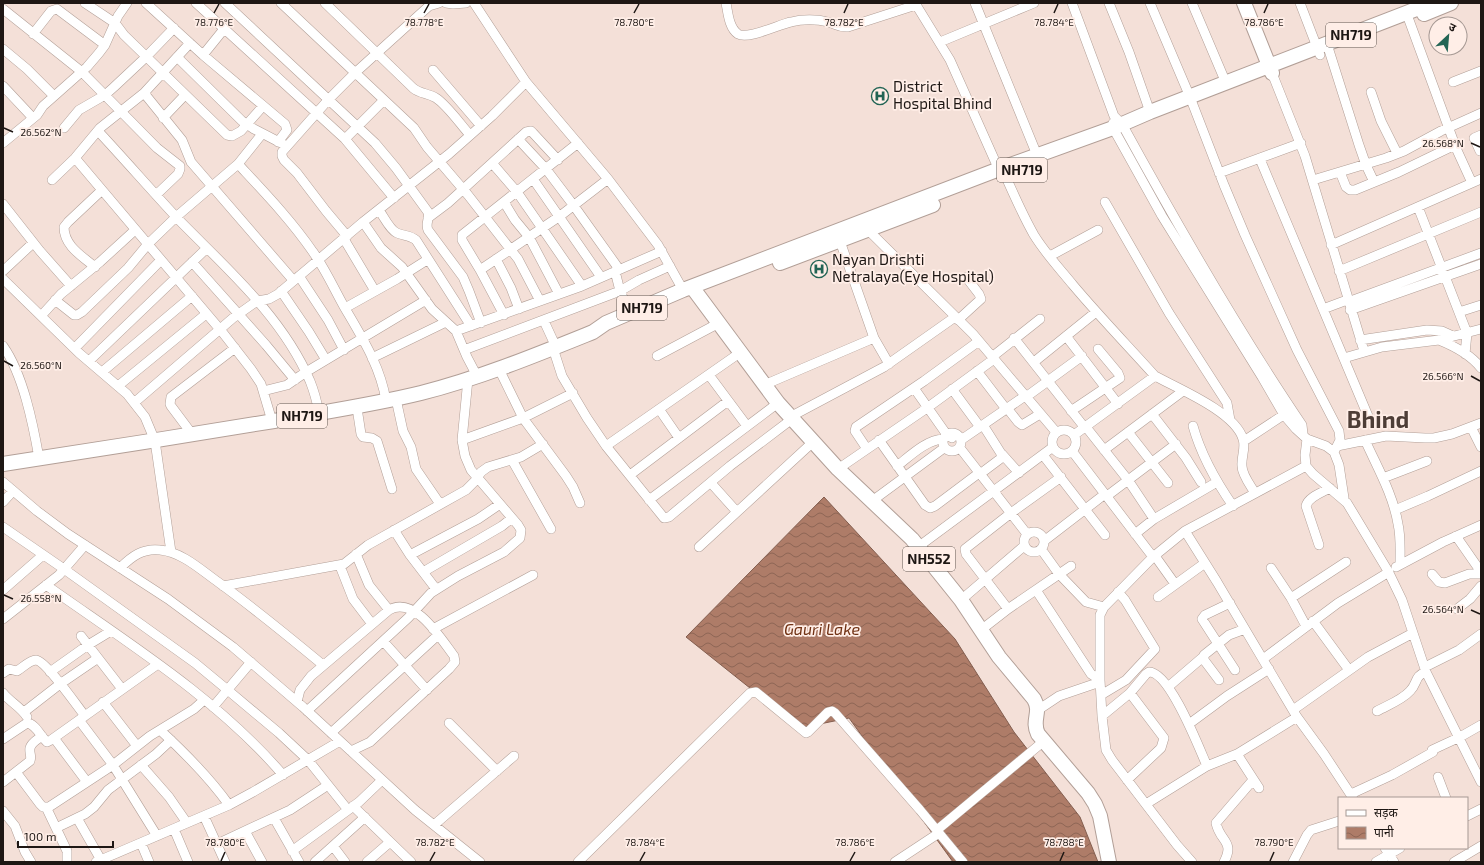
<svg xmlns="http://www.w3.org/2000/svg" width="1484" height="865" font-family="'Exo 2','Noto Sans Devanagari',sans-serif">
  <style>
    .water { fill: url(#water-waves); stroke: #835e4f }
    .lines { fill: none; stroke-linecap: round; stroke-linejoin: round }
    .minor-casing { stroke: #b29f97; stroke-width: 10 }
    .highway-casing { stroke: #b29f97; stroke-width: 16 }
    .minor { stroke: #fff; stroke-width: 9 }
    .highway { stroke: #fff; stroke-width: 14 }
    .ticks { fill: none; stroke: #1e1714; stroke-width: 1.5 }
    .labels { text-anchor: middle; stroke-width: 3.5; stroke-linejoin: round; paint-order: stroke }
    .shield { fill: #ffeee7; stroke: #625853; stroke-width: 1 }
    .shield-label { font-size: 14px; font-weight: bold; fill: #1e1714 }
    .poi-label { font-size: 15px; fill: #1e1714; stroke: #ffeee7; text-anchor: start }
    .water-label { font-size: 16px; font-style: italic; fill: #713214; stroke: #ffeee7 }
    .town-label { font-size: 23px; font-weight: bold; fill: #4e3e37; stroke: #ffeee7 }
    .ticks-label { font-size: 10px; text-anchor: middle; fill: #1e1714; stroke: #ffeee7; stroke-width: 3.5; stroke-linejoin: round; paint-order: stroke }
  </style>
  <defs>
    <pattern id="water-waves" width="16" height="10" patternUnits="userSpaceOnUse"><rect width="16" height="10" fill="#ae7c68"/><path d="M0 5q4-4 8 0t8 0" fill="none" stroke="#8d6554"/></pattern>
  </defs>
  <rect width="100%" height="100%" fill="#f4e0d8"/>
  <path class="water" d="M824,497L955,639L1014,732L1080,817L1098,862H953L849,718L800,728L686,637Z"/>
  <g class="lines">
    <g class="minor-casing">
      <path id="minor" d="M85,3L115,23L124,35L227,135L232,136L241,131L263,106
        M146,3L203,55L285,124L287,130L278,142
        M196,3L345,139L394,198
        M225,3L375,143L396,168L428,212C430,218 425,224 428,230L463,277L469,291L481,323
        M281,3L414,128L427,147L468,195L518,259L540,301
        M325,3L413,88C420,94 428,93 436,98C447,105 461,125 470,135
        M446,3L453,4L466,3
        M474,3L526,82L608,179L658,245L683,290
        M726,3C728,13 729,28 738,34C748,40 780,24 791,22C802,19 817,19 828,22C836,24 840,28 848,27L916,5
        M915,3L950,60L999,170
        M975,3L1037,155
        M1072,3L1114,116L1122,124C1178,226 1237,329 1302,425L1303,434
        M1109,3L1129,52L1150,112
        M1150,3L1190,97L1224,185L1245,235L1297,350L1339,431L1340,440L1334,452
        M1192,3L1226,83
        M1300,3L1320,55
        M3,9L82,72L157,148L180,166V169L178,174L156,195
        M1409,20L1456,148L1472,183
        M33,34L51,11L57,9L105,45
        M940,42L1034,3
        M1327,44L1359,145L1366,165L1374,182
        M3,49L27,69L54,96
        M203,55L224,29
        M177,57L242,121L254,129L283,144
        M433,70L481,126
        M1272,73L1305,156L1364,351
        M1453,82L1481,71
        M3,86L33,118
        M1371,92L1381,121L1397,153
        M144,93L182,140L191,162L293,280
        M163,118L185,95
        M1113,123V128L1162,216L1262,377L1284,415L1296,429L1307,439L1326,446L1334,452L1339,465L1344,498
        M64,128L79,110L105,95L114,87L146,57L174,28
        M98,131C125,160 151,190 178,219C226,268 282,316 310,381C314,391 317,402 319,413
        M345,139L384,100
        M518,139L546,169L574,206L619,269
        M3,143L37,115L43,106L87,67L99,53L105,45L118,16L127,3
        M1480,151L1474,138L1481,135
        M75,158L223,333L251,369L261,384L272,421
        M1260,159L1368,416
        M492,163L517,192L582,286
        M238,164C264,192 291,220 313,252C326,270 335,291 346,310C363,339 381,368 386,401
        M1002,168C1012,191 1022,214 1034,235C1045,253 1060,269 1073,285C1100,317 1128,346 1155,376L1074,435
        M1340,172L1346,187L1350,190H1355L1399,172L1455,145
        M1219,173L1301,143
        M533,179L601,277
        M52,180L75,158L100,128L144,93L190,43
        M1313,180L1386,158L1404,151L1441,131L1481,113
        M504,202L515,220L529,237L559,294
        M1105,202L1169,313L1227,403L1230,420
        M3,204L40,251L71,286
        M1418,207L1467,333L1465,354
        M379,210C384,217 390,230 397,233C404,236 410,235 416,240L471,326
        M428,218L448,203L526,132L531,131L533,133L558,160
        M363,222L381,248L402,267L432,309L456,331L467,357L477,376
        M865,227L973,334L1056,432
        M347,236L326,211L297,173L284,160L282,156V152L329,99L356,72L429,6L439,3
        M344,239L375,291
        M840,241L874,338
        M1331,245L1481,179
        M1050,256L1098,230
        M496,259L511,288L519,309
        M192,262L266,345L295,380
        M95,267C82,256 64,246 64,227L68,222L102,190
        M480,270L560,216L608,179
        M3,271L33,243
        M615,271L620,291L630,313
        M1339,271L1481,212
        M299,276L328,320L344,350
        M3,279L79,353L127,394L145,417L155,441L171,552
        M281,291L309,332L326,360
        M55,300L74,315H77L82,312L128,268L148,244L176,217L238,164L262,134
        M1348,302L1481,253
        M345,308L397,279L427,260
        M1323,309L1347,300
        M1350,310L1481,264
        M1459,312L1481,305
        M504,315L480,270L462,240V235L578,143
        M41,316L61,294L100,262L135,230
        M958,320L981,299L979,294L966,277
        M544,321L556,347
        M456,331L582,286L662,251
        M1066,336L1118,404
        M1014,338L1085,428
        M1360,340L1427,330L1442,331L1453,336
        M1439,340C1454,346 1471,355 1481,368
        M3,346C23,374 33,424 39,458
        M75,348L161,260
        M553,348L562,376L587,418L606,446L664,518L669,517L730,466L792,419
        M464,350L620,291L639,280L670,266
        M657,356L719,323
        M992,357L1040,319
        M372,358L446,322
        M1344,358L1382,347L1439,340L1481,329
        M89,361L207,248
        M1034,362L1096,312
        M499,369L523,418L566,476L573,487L580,503
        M977,371L1006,409
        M102,372L192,296
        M709,375L747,426
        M1155,376C1179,389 1235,412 1243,439C1246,448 1241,457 1242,466C1242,475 1251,486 1255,493
        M764,385L874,338L889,364
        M118,386L206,314
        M914,388L947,435L952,438
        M952,389L980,427
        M263,391L287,385L306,372L426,300
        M1026,397L1082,356
        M396,399L403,431L411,447L416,469L440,504
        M135,402L233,318L257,301L269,299L278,294L363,222L449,154L492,116L526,82
        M357,408L361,434L363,437L372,438L377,441L392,489
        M1007,408L1018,422L1022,425L1040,414
        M659,409L679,438
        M1071,411L1120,378L1118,373L1098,349
        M1152,414L1186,458L1201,482
        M790,417L884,367L955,317
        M1193,426C1201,455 1215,480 1233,506
        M1086,427L1128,480L1154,519
        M1471,427L1481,447
        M1052 442a12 12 0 1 1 24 0a12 12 0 1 1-24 0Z
        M1128,432L1168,483
        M943 442a9 9 0 1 1 18 0a9 9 0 1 1-18 0Z
        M192,434L171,406L170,404L171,397L235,348
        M1307,439L1305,455L1306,466L1313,474L1347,503L1388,571L1402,600L1426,672L1481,782
        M462,440L523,418L573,393
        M879,440L925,505L930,508L935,506L979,473
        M961,440L1025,396
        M1365,440C1377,467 1393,494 1398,524C1401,537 1400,551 1400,564
        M1244,441L1288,412
        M606,446L741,352
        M1337,446L1386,436L1425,438H1434L1452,434L1481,423
        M960,448L1027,534
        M867,449L855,431L856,427L924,381L979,341
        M1104,450L1183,391
        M1072,451L1153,557L1185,531L1306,466
        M1002,454L1019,473
        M1043,455L1105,535
        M512,460L551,529
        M897,466C910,456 926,440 943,439
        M838,469L927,408L994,359
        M980,474L1000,459L1002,455L983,425
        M630,475L728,401
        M1383,478L1427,461
        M3,482L37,511L68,534L168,599L233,647L303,707L415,810L480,862
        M711,483L737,512
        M1107,496L1176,444
        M649,500L778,403
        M872,501L944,448
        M3,502L13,491
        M1395,510L1428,496L1481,471
        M3,527L64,569L195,663L224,687L279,733L308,760L348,810
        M394,530L410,555L436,589
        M1185,531L1217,582L1297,717L1324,754L1353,798
        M1024 542a10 10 0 1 1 20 0a10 10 0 1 1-20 0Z
        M1135,534L1154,519L1217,482
        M1456,536L1481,572
        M1044,541L1105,494
        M1319,545L1306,506C1308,497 1323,492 1330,488
        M699,547L813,442
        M918,547L1053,447
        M1041,549L1059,574L1086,602L1104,607
        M356,554L369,585L389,610
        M410,555L478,519L500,504
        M1155,556L1175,584
        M1153,557L1104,607L1100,615V680L1102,716L1106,750L1112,760L1177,845L1192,862
        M340,566L353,599L372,624
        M1396,567L1443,542L1481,525
        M120,568C132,556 143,548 160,550C182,552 201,570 218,582C254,608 288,636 323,665
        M1271,568L1291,598L1306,626
        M423,572L502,526L512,518
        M1432,574L1439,582L1445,583L1469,574H1481
        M46,585C128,643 217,698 283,775
        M223,586L344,564L368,545L466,490L476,480L481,472L488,467L521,457L543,444
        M3,590L43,555
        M1036,590L1091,674L1100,680
        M1158,597L1205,563
        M1291,598L1346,562
        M961,600L1024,546
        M1230,603L1205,615L1202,619L1235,670
        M1008,609L966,554L965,549L1011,513L1061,477
        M1457,609L1470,599L1481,586
        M3,619L59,575L85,545
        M1313,621L1349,670
        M433,629L533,575
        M981,630L1008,609L1071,566
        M81,636L122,689
        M383,641L427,690
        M1263,659L1338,603L1389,572
        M1425,667L1459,650L1481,634
        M50,672L88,645L111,631
        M3,673L9,669L17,671C22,668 30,660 36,660C46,661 77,706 85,716
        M1219,680L1204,660V655L1229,635L1245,629
        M1168,687L1203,657
        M3,693C10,702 21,707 27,717
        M1101,695L1126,680L1155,649L1125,600L1118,592
        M103,702L137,746
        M297,702L300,690L311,676L389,610C415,595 441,639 454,656L455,662L449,669L370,742L351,751
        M213,707L251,662
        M1038,710L1059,696L1100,682
        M1293,710L1368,657L1413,633
        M307,711L408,618L431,593L458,576L504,552L520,538L521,530L518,525L471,470L465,456L462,440L468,379
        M1377,711C1388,705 1402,700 1410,691C1418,683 1414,676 1426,672
        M24,712L60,684L98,658
        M1102,716L1130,693L1146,674L1149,672C1170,672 1199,748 1207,766
        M79,720L113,765L157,836
        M449,723L497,771
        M1189,724L1227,696L1269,669
        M160,730C185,753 209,777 229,805
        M331,733L438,635
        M54,738L87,782
        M3,739L27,723C36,724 40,736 47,742L51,740L158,664
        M1432,750L1460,737L1481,725
        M1237,754L1259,788
        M141,765L169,797L187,823
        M16,772L40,804L43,807H49L113,765L150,736L194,709L204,700
        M1438,777L1446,798
        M1127,780L1161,748L1164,738L1130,693
        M3,782L30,761C32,756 29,753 30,748C31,743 38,739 42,736
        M1351,794L1392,775L1433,752
        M1146,804L1207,766L1237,754L1297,717
        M353,806L411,862
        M46,807L67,851V862
        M3,811L15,826L25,852L31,862
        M204,816L225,862
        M1467,816L1481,809
        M77,818L101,860
        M274,818L299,862
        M434,825L514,756
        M56,828L85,814L94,807L108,790L156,754L171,740
        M174,829L188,862
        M937,830L1044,741
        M245,831L262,862
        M141,843L149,862
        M217,844L290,810L328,785
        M333,846L345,862
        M1385,848L1394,862
        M292,851L359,802L382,780
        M96,862L229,805L253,792L340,741
        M315,862L365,817
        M367,862L390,842
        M578,862L750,693L756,692L806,733L808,732L828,712L832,711L835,713L920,810L963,862
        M895,862L939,833
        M1224,862C1235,841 1220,842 1216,823L1253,780
        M1293,862L1307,835L1311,830L1339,821
        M1376,862L1400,848
        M1454,862L1481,846"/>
    </g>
    <g class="highway-casing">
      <path id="highway" d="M1244,3L1272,73
        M1424,14L1451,3
        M780,263L933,205
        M692,287L778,403L838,469L912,539L961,600L999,657L1034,699C1042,713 1031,720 1038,734L1088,793L1095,804L1100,816L1109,862
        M3,464C93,450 184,436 274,421C323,412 372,405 421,393C480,378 536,355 593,332L606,323L683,290L1002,168L1113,128L1150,112L1432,3"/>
    </g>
    <use href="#minor" class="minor"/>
    <use href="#highway" class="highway"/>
  </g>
  <path class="ticks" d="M214,13L219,4M424,13L429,4M634,13L639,4M844,13L848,4M1054,13L1058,4M1264,13L1268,4M4,128L13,132M1471,143L1480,147M4,361L13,366M1471,376L1480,381M4,595L13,599M1471,610L1480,614M221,861L225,852M430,861L435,852M640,861L645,852M850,861L855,852M1060,861L1064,852M1270,861L1274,852"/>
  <defs>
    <g id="hospital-ring" transform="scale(0.9)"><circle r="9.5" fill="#ffeee7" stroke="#226454" stroke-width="1.5"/><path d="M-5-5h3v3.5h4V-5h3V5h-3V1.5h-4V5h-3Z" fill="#226454"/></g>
  </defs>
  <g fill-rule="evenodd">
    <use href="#hospital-ring" x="880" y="96"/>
    <use href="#hospital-ring" x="819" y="269"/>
  </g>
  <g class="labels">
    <g class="shield">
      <rect x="1326" y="23" width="50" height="24" rx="3"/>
      <rect x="997" y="158" width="50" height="24" rx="3"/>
      <rect x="617" y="296" width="50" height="24" rx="3"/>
      <rect x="277" y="404" width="50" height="24" rx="3"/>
      <rect x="903" y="547" width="52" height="24" rx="3"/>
    </g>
    <g class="shield-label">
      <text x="1351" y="40">NH719</text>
      <text x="1022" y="175">NH719</text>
      <text x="642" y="313">NH719</text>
      <text x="302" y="421">NH719</text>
      <text x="929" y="564">NH552</text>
    </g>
    <g class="poi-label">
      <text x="893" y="92">District<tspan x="893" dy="17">Hospital Bhind</tspan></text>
      <text x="832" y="265">Nayan Drishti<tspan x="832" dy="17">Netralaya(Eye Hospital)</tspan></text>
    </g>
    <g class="water-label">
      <text x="822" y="635">Gauri Lake</text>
    </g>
    <g class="town-label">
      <text x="1378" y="428">Bhind</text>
    </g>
  </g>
  <g class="ticks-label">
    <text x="214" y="26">78.776°E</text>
    <text x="424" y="26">78.778°E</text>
    <text x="634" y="26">78.780°E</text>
    <text x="844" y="26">78.782°E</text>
    <text x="1054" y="26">78.784°E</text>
    <text x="1264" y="26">78.786°E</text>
    <text x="41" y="136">26.562°N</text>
    <text x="1443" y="147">26.568°N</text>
    <text x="41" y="369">26.560°N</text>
    <text x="1443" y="380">26.566°N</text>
    <text x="41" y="602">26.558°N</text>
    <text x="1443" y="613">26.564°N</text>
    <text x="225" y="846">78.780°E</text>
    <text x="435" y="846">78.782°E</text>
    <text x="645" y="846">78.784°E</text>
    <text x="855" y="846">78.786°E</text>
    <text x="1064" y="846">78.788°E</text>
    <text x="1274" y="846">78.790°E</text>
  </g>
  <rect width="1484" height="865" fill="none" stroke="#1e1714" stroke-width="8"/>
  <rect x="1338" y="797" width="130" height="52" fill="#ffeee7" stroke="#a59893"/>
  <rect x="1346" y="810" width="20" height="6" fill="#ffffff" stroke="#a59893"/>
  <text x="1374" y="817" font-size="12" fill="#1e1714">सड़क</text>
  <rect x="1346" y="827" width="20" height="12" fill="url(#water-waves)" stroke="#a59893"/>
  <text x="1374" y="837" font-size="12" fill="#1e1714">पानी</text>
  <g transform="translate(1448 36) rotate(26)"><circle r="19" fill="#ffeee7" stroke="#a59893"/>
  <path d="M0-3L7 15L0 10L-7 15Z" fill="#226454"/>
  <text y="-6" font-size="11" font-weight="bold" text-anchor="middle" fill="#1e1714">उ</text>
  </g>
  <path d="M18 841v6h95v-6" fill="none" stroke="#1e1714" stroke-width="2"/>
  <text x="24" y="841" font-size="12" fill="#1e1714" stroke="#ffeee7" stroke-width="3" paint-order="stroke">100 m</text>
</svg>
